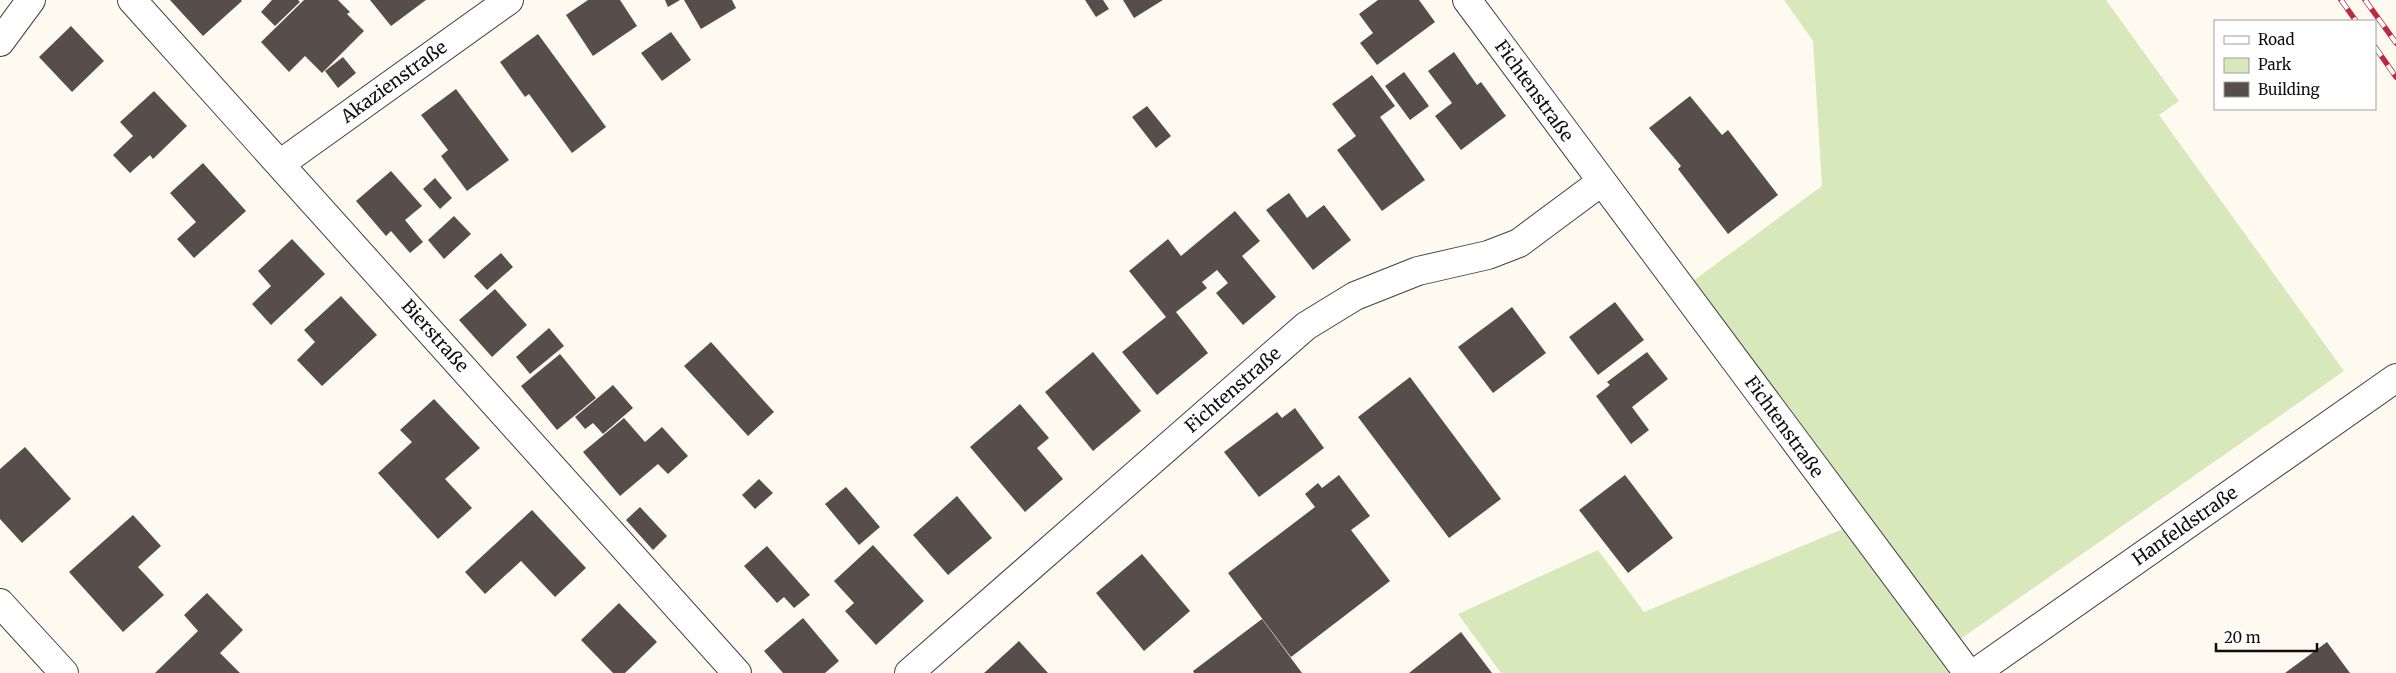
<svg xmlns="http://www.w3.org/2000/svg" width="2396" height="673" font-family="Merriweather,serif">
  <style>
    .green { fill: #d7e8ba }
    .building { fill: #574e4b }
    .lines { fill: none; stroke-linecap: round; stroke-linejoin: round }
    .street-casing { stroke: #414141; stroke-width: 30 }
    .street { stroke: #fff; stroke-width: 28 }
    .rail-casing { stroke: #bb2a41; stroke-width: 5.5 }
    .rail { stroke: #fff; stroke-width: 4; stroke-dasharray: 11; stroke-linecap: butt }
    .labels { text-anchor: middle; stroke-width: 5; stroke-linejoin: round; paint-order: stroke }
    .street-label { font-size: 18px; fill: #0e0e0e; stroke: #fff }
  </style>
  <rect width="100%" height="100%" fill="#fffaf0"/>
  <path class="green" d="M1784,0H2106L2179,101L2159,115L2344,371L1949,647L1968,673H1501L1458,614L1598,550L1644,612L1855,524L1682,289L1822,186L1813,41Z"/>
  <path class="building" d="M170,0H241L242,1L203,36Z
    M272,0H298L300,2L275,26L261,12Z
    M304,0H338L350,12L347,14L364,31L322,73L305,56L289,72L261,42Z
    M370,0H426L391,26Z
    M588,0H620L637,26L593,56L566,15Z
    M665,0H680L668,7Z
    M684,0H732L736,8L701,29Z
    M1085,0H1103L1109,9L1096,17Z
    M1123,0H1163L1134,18Z
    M1378,0H1419L1435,22L1377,65L1360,43L1373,33L1359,14Z
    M71,26L104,61L72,92L39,57Z
    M671,32L691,60L662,81L641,53Z
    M538,34L606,127L572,153L529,94L525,97L500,62Z
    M1454,52L1477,85L1481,82L1506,116L1461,150L1435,116L1452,103L1428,71Z
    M343,57L356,73L338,88L325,71Z
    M1404,72L1429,106L1410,120L1385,86Z
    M1372,75L1395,106L1380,117L1425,180L1382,211L1337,150L1356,136L1332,104Z
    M456,89L509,160L467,191L441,156L448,150L421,115Z
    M154,91L187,126L153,159L150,155L130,173L113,155L133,136L120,122Z
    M1690,96L1722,135L1728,130L1778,195L1728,234L1678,169L1681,166L1649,128Z
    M1147,106L1171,136L1156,148L1132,117Z
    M203,163L246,211L194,258L177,239L196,222L170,193Z
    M391,171L422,206L405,220L423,242L410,253L391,231L386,236L356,201Z
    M435,178L452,198L440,209L423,189Z
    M1289,193L1307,218L1324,205L1351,240L1313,270L1266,210Z
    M1235,211L1260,241L1242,256L1276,297L1243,325L1216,293L1228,283L1217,270L1202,282L1207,288L1176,312L1208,353L1157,395L1122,352L1166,317L1129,271L1168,239L1181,256Z
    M454,216L471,234L444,259L428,240Z
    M292,239L325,274L271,325L252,304L271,286L258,271Z
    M501,253L513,267L487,290L474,276Z
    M495,289L527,325L492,357L459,320Z
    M341,296L377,335L322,386L297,360L315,342L304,330Z
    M1615,302L1644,340L1598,375L1569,337Z
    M1512,307L1546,353L1493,393L1458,347Z
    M549,328L564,346L530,374L516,357Z
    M711,342L774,412L748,436L684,366Z
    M1093,352L1141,411L1093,451L1045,392Z
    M1647,352L1668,379L1632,407L1649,430L1631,444L1596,396L1610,385L1607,382Z
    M560,354L596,398L557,430L521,386Z
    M1410,377L1501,499L1449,538L1358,417Z
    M613,385L633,408L603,434L593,423L585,429L575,417Z
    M434,399L480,448L445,479L472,508L438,539L378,473L412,442L400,430Z
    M1020,404L1049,438L1037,448L1063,479L1025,512L970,447Z
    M1295,408L1324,448L1259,497L1224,452L1277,412L1282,418Z
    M624,418L645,442L662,427L688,456L668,474L658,464L620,496L583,452Z
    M25,447L71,499L22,543L0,519V469Z
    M1339,475L1370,516L1351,530L1390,581L1291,657L1228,573L1315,507L1305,494L1318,483L1322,488Z
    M1625,475L1673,538L1628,573L1579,510Z
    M759,479L773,493L755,509L742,495Z
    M846,487L880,527L859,545L825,504Z
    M957,496L992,538L948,575L913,535Z
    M640,507L667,536L653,550L626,520Z
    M532,510L586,568L555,597L521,561L485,594L465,572Z
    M133,515L161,546L138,567L164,595L123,632L69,572Z
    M873,545L924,601L876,645L845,611L854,603L834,581Z
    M767,546L810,595L794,608L784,597L777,603L744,566Z
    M1142,554L1190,611L1144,651L1096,593Z
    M207,593L243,630L220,653L240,673H155L198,631L184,615Z
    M619,603L657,642L625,673H613L581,640Z
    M803,618L839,661L825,673H783L764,651Z
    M1262,619L1302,673H1194L1193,671Z
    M1461,632L1492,673H1409Z
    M1019,641L1048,673H984Z
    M2327,642L2350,673H2285Z"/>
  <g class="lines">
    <g class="street-casing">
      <path id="street" d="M132,0L737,673
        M1467,0L1968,673
        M0,42L31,0
        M280,164L509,0
        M0,603L64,673
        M909,673L1306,326L1355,296L1418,271L1488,255L1519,243L1601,182
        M1975,673L2396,378"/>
    </g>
    <use href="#street" class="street"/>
    <g class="rail-casing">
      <path id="rail" d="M2341,0L2356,21
        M2365,0L2396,43
        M2375,47L2396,77"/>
    </g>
    <use href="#rail" class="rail"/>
  </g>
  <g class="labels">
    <g class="street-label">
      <text transform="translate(394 82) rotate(-36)" y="6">Akazienstraße</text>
      <text transform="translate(1534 91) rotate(54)" y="6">Fichtenstraße</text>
      <text transform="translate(435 336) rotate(48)" y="6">Bierstraße</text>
      <text transform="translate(1233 390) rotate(-41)" y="6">Fichtenstraße</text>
      <text transform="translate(1784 427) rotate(54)" y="6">Fichtenstraße</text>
      <text transform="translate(2185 526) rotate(-35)" y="6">Hanfeldstraße</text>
    </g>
  </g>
  <rect x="2214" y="20" width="162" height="90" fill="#ffffff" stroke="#9f9f9f"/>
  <rect x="2224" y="36" width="25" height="8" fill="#ffffff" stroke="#9f9f9f"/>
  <text x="2258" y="45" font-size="15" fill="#0e0e0e">Road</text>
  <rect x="2224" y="58" width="25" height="15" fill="#d7e8ba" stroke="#9f9f9f"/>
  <text x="2258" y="70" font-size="15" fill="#0e0e0e">Park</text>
  <rect x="2224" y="82" width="25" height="15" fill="#574e4b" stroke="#9f9f9f"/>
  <text x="2258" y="95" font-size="15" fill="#0e0e0e">Building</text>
  <path d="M2216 643v8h101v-8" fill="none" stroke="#0e0e0e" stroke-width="2.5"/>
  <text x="2224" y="643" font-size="15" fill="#0e0e0e" stroke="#ffffff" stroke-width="4" paint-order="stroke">20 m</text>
</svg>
